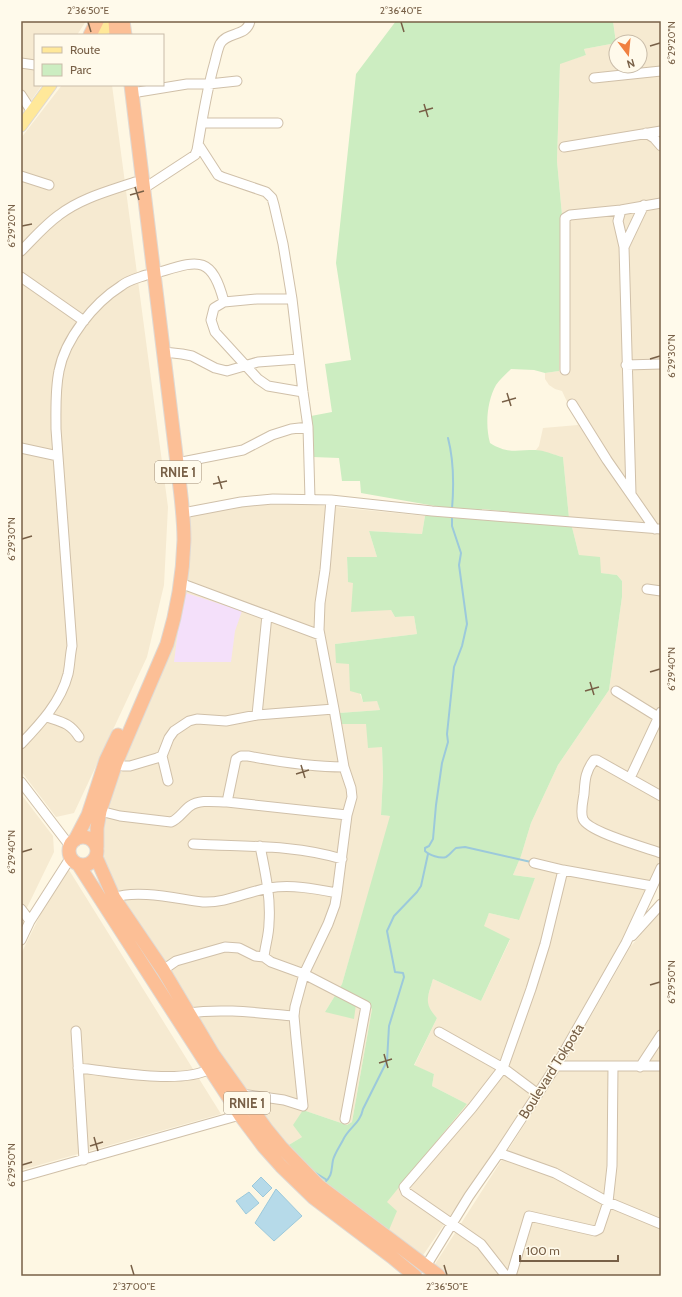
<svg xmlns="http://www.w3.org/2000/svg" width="682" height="1297" font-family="Cabin,sans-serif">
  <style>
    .residential { fill: #f6ead1 }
    .education { fill: #f4e0fa }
    .green { fill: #ccedc1 }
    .water { fill: #b6dae9; stroke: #9cc9db }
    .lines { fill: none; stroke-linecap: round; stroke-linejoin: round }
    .stream { stroke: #9cc9db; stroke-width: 2 }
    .minor-casing { stroke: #d0c0a9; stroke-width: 11 }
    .major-casing { stroke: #dfd9d3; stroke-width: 13 }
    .highway-casing { stroke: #dfd9d3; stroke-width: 15 }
    .minor { stroke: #fff; stroke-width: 9 }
    .major { stroke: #ffe899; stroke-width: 11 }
    .highway { stroke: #fcbf96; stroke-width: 13 }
    .ticks { fill: none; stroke: #786047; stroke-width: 1.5 }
    .labels { text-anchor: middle; stroke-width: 3; stroke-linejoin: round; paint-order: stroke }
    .shield { fill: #fffaeb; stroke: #a08e78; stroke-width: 1 }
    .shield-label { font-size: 13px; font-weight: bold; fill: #786047 }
    .street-label { font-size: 14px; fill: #786047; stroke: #fffaeb }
    .neatline { fill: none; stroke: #786047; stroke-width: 1.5 }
    .ticks-label { font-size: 10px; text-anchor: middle; fill: #786047 }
  </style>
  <rect width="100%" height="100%" fill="#fef7e3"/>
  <path class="residential" d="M21,21H86L77,35H35V85H42L21,115Z
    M613,21H661V525L569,518L563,457L536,450L539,446L543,428L578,425L562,391L555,389L549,385L545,379V373L559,371L562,215L557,161L560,63L586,55L584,49L616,43V66H640V42H616Z
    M62,85H112L168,507L164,585L147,657L74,813L56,817L21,771V138Z
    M306,504L425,516L422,534L369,531L377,557H347L348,582H353L391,610L395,617L414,616L417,634L335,644L349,664L363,702L377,700L380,710L339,713L342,724H366L382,747L383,776L381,815L391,816L342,984L325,1012L357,996L372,1009L352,1122L347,1125L303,1110L302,1137L287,1146L254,1105L101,880L96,817L169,645L184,516L253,505Z
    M572,527L661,532V857L622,940L536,1090L417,1264L386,1237V1202L467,1104L432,1086L434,1074L414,1066L437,1018L429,1010L427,999L433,979L481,1001L510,940L483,926L489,913L518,920L535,878L513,875L521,856L531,823L558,765L609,690L622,597V581L617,575L600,573L579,555Z
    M21,794L53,836L54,852L21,920Z
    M69,870L221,1114L21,1170V954L54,887Z
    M661,912V1276H436L430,1272L567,1058L631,946Z"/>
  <path class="education" d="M183,592L242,611L235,631L231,662H174Z"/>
  <path class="green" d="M396,21H613L616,43L584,49L586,55L560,64L557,161L562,215L559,371L545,373L534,370L511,369C506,374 500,379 496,385C487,401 485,425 490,443C507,454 517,450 535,450C544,450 554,455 563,457L569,518L482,509L481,518L572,527L579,555L600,557L601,573L617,575L622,581V597L609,690L558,765L531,823L521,856L513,875L535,878L519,920L489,913L484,926L510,939L481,1001L433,979C428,997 423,1003 437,1018L414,1065L434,1074L432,1086L467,1104L387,1202L397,1211L386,1237L324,1193L287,1146L302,1137L293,1125L303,1110L347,1125L352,1122L372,1009L357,997L354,1019L325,1012L342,984L390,816L381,815L383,776L382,747L368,748L366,724H342L339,713L380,710L377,701L363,702L361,694L350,691L349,664L336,663L335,644L417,634L414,616L395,617L391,610L351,612L353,583L348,582L347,557H377L369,531L422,534L425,516H433L435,506L361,493L360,481H342L339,458L313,457L311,416L332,412L325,364L351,360L336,263L356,74Z"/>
  <path class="water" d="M261,1177L272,1188L263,1197L252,1186Z
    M276,1189L302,1216L274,1241L255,1223Z
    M249,1192L259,1203L246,1214L236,1201Z"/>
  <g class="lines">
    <path class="stream" d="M448,438C454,461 454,485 452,509
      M452,516V526L461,553L459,565L467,624L462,646L454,667L447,734L448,742L442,763L436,805L433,839L429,846L425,848V851C429,855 440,859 446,857C450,855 453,850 456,848L465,847L531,862
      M314,1172L327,1180
      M324,1183C333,1176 331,1170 333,1160C335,1153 340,1146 343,1140C349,1127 360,1124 363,1109L387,1061L389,1026L404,977L403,973L395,972L387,931L394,916L417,892L421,886L428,854"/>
    <g class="minor-casing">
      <path id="minor" d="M21,63L35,65
        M594,78L661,71
        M132,93L187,84H209L237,81
        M21,95L32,112
        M202,123H278
        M646,133L654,138L661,146
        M198,144L218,175L222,177L266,192L272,198L274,205L283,244L292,299L303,392L308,427L310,499
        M564,147L661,131
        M21,176L49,185
        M143,189L195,155L197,150C202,122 206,93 214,65C216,58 217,51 220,44C227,31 247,37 250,21
        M621,210L618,221L624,247L631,494
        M624,247L644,205
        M21,251C33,239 45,225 59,215C81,198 109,191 135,182
        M153,274C195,262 211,251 224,302
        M21,277L84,321
        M292,299H257L224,302L214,308L211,320L215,332L258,379L268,386L303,392
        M164,352L182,354L192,356L215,368L227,371L258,362L299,359
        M626,365L661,364
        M565,370V218L570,215L621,210L661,203
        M572,404L607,460L655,529
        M21,448L58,456
        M177,463L243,450L272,435L291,429L308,427
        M183,513L241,502L273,499L331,500L432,511L661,529
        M180,583L320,635
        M647,589L661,591
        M616,691L658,717
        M257,715L267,615
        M47,717C62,722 70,723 79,737
        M21,744C40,724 61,702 68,674C70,665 70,655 72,646L56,429C56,410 55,390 59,371C65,339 94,303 121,286C128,280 138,278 146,275
        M162,756L168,781
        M116,763L123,766H130L157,758L162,756L169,738L174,731L189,721L197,719L226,721L257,715L334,709
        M630,778L661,712
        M21,782L70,846
        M661,796L597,760H594C585,772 585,780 584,794C583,801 580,812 583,819C588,832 647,848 661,853
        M227,802L236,759L241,756H248C280,762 311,767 344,767
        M100,811L120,816L171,822C179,819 183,811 190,806C200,799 216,802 227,802L347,815
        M193,844C243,847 293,844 342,859
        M260,846C265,871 271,897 269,923C269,935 265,946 264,957L271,962L304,974L366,1006L345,1119
        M534,863L563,870L652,886
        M114,898C136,889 178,899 203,902C226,903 246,892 269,888C291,884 316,889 337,893
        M21,909L30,921
        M632,936L661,904
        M21,940L30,921L71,857
        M163,970L176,961L225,947L239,948L255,956L264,957
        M188,1013C223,1008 259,1013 294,1016
        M76,1031L84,1160
        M439,1032L503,1068L538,1094
        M556,1066H661
        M640,1067L661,1035
        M78,1068C112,1071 180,1085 210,1069
        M241,1094L284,1100L303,1106L296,1038L294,1016L295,1007L304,974L328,924L335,905L337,893L347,815L352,797L351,788L344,767L334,709L319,630L320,603L325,570L331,500
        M499,1153L555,1173L608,1202L661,1224
        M21,1177L240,1115
        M426,1266L469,1196L499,1153L556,1066L626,943L661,868
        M506,1276L481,1244L406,1192L404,1187L472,1108L503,1068L531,989L545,944L563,870
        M511,1276L529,1216L595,1231L599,1229L608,1202L612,1166L613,1067"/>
    </g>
    <g class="major-casing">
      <path id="major" d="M95,35L104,29L123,22
        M21,126L51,85"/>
    </g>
    <g class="highway-casing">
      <path id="highway" d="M115,21L116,35
        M123,21L125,35
        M90,35L97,21
        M69 851a14 14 0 1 1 28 0a14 14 0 1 1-28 0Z
        M75,840L88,815L106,760L118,735
        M97,847V828L100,811L116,763L167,644C177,611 183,575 184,540C184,514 180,488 177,463L131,85
        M96,857L114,898L163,970L213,1054L267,1130L281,1147L319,1186L439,1276
        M78,864L210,1069L240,1115L264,1147L281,1166L314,1198L392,1257L415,1276"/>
    </g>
    <use href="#minor" class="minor"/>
    <use href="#major" class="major"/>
    <use href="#highway" class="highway"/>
  </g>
  <path class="ticks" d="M88,22L91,32M401,22L404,32M650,46L660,43M424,104L428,117M419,112L433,108M135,187L139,200M130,195L144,191M22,226L32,224M650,359L660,356M507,393L511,406M502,402L516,398M218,476L222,489M213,484L227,481M22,539L32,536M650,672L660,669M590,682L594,695M585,691L599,687M301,765L305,778M296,774L309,770M22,852L32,849M650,985L660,982M384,1054L388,1068M379,1063L392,1059M94,1137L98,1151M90,1146L103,1142M22,1165L32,1162M131,1265L134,1275M444,1265L447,1275"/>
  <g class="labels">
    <g class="shield">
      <rect x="155" y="461" width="46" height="22" rx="3"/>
      <rect x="224" y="1092" width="46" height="22" rx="3"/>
    </g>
    <g class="shield-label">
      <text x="178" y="477">RNIE 1</text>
      <text x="247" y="1108">RNIE 1</text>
    </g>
    <g class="street-label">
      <text transform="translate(551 1071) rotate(-58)" y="5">Boulevard Tokpota</text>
    </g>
  </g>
  <rect width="682" height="1297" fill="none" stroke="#fffaeb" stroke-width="44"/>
  <rect x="34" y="34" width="130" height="52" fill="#fffaeb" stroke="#c9bca9"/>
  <rect x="42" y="47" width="20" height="6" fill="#ffe899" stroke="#c9bca9"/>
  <text x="70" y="54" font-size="12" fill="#786047">Route</text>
  <rect x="42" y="64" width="20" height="12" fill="#ccedc1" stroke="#c9bca9"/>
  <text x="70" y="74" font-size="12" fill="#786047">Parc</text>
  <g transform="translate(628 54) rotate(164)"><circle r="19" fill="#fffaeb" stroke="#c9bca9"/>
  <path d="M0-3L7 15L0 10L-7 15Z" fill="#f08040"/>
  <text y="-6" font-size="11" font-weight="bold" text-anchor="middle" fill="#786047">N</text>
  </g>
  <path d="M520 1255v6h98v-6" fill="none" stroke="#786047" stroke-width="2"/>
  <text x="526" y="1255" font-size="12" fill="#786047" stroke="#fffaeb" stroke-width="3" paint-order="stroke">100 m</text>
  <rect x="22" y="22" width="638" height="1253" class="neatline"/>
  <g class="ticks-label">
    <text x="88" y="14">2°36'50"E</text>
    <text x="401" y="14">2°36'40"E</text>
    <text transform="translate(671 43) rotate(-90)" y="4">6°29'20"N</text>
    <text transform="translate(11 226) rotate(-90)" y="4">6°29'20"N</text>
    <text transform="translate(671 356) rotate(-90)" y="4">6°29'30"N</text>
    <text transform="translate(11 539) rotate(-90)" y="4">6°29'30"N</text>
    <text transform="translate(671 669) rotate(-90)" y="4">6°29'40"N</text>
    <text transform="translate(11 852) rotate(-90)" y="4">6°29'40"N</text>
    <text transform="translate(671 982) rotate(-90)" y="4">6°29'50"N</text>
    <text transform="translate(11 1165) rotate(-90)" y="4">6°29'50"N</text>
    <text x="134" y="1290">2°37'00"E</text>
    <text x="447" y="1290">2°36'50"E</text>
  </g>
</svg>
